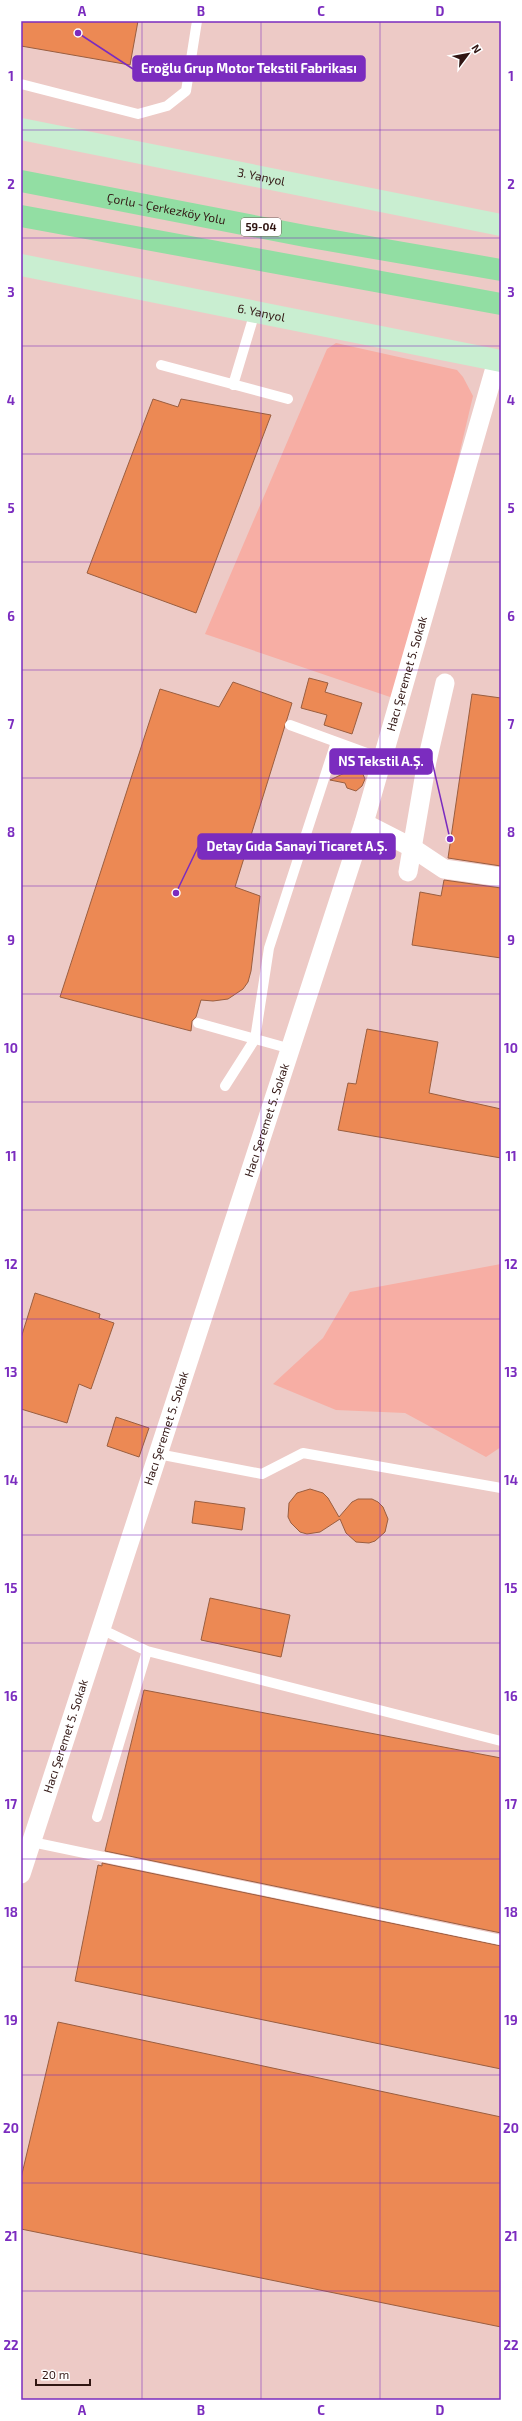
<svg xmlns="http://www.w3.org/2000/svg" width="522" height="2421" font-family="'Exo 2',sans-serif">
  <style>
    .built { fill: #edcac6 }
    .green { fill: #f7aea4 }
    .building { fill: #ec8954; stroke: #9a5e40 }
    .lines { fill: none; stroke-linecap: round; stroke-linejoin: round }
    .lane { stroke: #fff; stroke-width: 10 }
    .street { stroke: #fff; stroke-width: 19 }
    .secondary { stroke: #c9eed1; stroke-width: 22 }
    .primary { stroke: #92dea3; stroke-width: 22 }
    .grid { fill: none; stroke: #7b2cbf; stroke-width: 1; stroke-opacity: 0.55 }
    .labels { text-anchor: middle; stroke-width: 3.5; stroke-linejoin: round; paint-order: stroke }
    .shield { fill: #fff; stroke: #6f5c5a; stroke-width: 1 }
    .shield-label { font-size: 11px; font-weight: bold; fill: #311613 }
    .street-label { font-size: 12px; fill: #311613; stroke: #fff }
    .leader { fill: none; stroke: #7b2cbf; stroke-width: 1.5 }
    .callout-dot { fill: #7b2cbf; stroke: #fff; stroke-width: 1.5 }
    .callout { fill: #7b2cbf; stroke: #7b2cbf; stroke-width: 1.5 }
    .callout-label { font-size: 13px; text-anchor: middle; font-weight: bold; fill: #fff }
    .neatline { fill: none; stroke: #7b2cbf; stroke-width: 1.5 }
    .grid-label { font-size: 13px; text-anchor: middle; font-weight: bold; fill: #7b2cbf }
  </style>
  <rect width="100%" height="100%" fill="#f9dad5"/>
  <path class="built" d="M21,21H501V2400H21Z"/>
  <path class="green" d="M336,343L457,370L463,377L473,396L442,527L393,698L205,634L327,349Z
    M501,1264V1447L486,1457L405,1413L336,1410L273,1384L323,1338L350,1292Z"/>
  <path class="building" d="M21,21H138L130,65L21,46Z
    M153,399L178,407L181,399L271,415L196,613L87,573Z
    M309,678L328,683L325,692L362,703L352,734L324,725L327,715L301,708Z
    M233,682L292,703L235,887L260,896L251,971L248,982L243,989L228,999L213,1001L201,1000L196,1017L192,1021L191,1031L60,997L160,689L219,707Z
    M472,694L501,698V866L448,858Z
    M353,769L362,772L365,779L362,786L356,791L347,788L345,783L330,780Z
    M444,880L501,888V958L412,945L420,892L441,896Z
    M367,1029L438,1042L429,1093L501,1109V1158L338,1130L348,1083L356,1084Z
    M35,1293L100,1314L99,1318L114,1323L91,1389L79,1384L67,1423L21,1409V1338Z
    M116,1417L149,1428L139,1457L107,1446Z
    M310,1489L323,1493L328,1498L339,1517L352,1502L358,1499H372L378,1502L383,1507L388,1519L385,1532L375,1541L369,1543L356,1542L346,1533L340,1519L320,1532L307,1534L300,1532L291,1523L288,1517L289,1503L297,1493Z
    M195,1501L245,1508L242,1530L192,1523Z
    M210,1598L290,1615L281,1657L201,1640Z
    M144,1690L501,1758V1933L105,1851Z
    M102,1863L501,1946V2069L75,1981L98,1865L102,1866Z
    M58,2022L501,2117V2327L21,2229V2178Z"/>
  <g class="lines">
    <path class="lane" d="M21,84L138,114L167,106L186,91L197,21
      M161,365L288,399
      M233,385L255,312
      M290,725L383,759
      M198,1023L291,1049
      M225,1086L255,1039L269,948L336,742
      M158,1454L262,1474L303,1453L501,1488
      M101,1629L147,1651L501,1741
      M97,1817L147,1651
      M32,1842L501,1940"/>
    <g class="street">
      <path d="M364,823L411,847L444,869L501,877"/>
      <path d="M408,872L427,761L445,683"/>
      <path id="s1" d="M21,1874L364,823L497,361"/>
    </g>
    <g class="secondary">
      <path id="s2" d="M21,129L501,225"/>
      <path id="s3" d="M21,265L501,361"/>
    </g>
    <g class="primary">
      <path id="s4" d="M21,181L305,236L501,270"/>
      <path d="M21,216L501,304"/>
    </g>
  </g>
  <path class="grid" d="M142,21V2400M261,21V2400M380,21V2400M21,130H501M21,238H501M21,346H501M21,454H501M21,562H501M21,670H501M21,778H501M21,886H501M21,994H501M21,1102H501M21,1210H501M21,1319H501M21,1427H501M21,1535H501M21,1643H501M21,1751H501M21,1859H501M21,1967H501M21,2075H501M21,2183H501M21,2291H501"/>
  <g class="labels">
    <rect class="shield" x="241" y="218" width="40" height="18" rx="3"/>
    <g class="shield-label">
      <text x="261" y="231">59-04</text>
    </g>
    <g class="street-label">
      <text dy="4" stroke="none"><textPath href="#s2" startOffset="245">3. Yanyol</textPath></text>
      <text dy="4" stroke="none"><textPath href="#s4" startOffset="148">Çorlu - Çerkezköy Yolu</textPath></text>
      <text dy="4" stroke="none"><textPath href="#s3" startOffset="245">6. Yanyol</textPath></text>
      <text dy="4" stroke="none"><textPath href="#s1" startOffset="1261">Hacı Şeremet 5. Sokak</textPath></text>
      <text dy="4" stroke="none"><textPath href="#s1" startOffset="793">Hacı Şeremet 5. Sokak</textPath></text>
      <text dy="4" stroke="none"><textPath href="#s1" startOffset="469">Hacı Şeremet 5. Sokak</textPath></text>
      <text dy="4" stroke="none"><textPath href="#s1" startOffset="145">Hacı Şeremet 5. Sokak</textPath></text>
    </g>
  </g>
  <path class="leader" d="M78 33L133 69M450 839L432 761M176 893L198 847"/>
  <g class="callout-dot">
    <circle cx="78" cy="33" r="4"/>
    <circle cx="450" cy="839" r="4"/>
    <circle cx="176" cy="893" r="4"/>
  </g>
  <g class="callout">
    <rect x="133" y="56" width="232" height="25" rx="4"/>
    <rect x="330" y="749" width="102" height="25" rx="4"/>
    <rect x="198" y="834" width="197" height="25" rx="4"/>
  </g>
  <g class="callout-label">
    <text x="249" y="73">Eroğlu Grup Motor Tekstil Fabrikası</text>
    <text x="381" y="766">NS Tekstil A.Ş.</text>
    <text x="297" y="851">Detay Gıda Sanayi Ticaret A.Ş.</text>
  </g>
  <rect width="522" height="2421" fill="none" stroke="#ffffff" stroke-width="44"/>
  <g transform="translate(468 54) rotate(58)" stroke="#ffffff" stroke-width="3" paint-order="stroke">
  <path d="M0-3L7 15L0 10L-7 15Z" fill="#311613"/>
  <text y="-6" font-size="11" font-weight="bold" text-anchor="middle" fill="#311613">N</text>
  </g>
  <path d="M36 2379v6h54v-6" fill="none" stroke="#311613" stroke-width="2"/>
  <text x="42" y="2379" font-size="12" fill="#311613" stroke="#ffffff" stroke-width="3" paint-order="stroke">20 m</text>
  <rect x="22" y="22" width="478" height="2377" class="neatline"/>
  <g class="grid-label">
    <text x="82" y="16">A</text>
    <text x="201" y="16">B</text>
    <text x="321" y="16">C</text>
    <text x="440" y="16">D</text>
    <text x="11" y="81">1</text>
    <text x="511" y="81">1</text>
    <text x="11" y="189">2</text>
    <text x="511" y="189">2</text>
    <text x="11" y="297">3</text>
    <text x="511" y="297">3</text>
    <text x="11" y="405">4</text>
    <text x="511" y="405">4</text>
    <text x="11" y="513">5</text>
    <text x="511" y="513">5</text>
    <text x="11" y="621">6</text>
    <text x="511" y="621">6</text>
    <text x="11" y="729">7</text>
    <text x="511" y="729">7</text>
    <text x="11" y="837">8</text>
    <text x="511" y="837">8</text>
    <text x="11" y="945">9</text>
    <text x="511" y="945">9</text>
    <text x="11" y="1053">10</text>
    <text x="511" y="1053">10</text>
    <text x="11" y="1161">11</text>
    <text x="511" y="1161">11</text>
    <text x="11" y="1269">12</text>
    <text x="511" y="1269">12</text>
    <text x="11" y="1377">13</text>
    <text x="511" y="1377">13</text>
    <text x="11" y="1485">14</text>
    <text x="511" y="1485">14</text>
    <text x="11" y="1593">15</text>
    <text x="511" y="1593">15</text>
    <text x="11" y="1701">16</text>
    <text x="511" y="1701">16</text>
    <text x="11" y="1809">17</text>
    <text x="511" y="1809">17</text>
    <text x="11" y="1917">18</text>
    <text x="511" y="1917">18</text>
    <text x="11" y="2025">19</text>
    <text x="511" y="2025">19</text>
    <text x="11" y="2133">20</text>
    <text x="511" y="2133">20</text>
    <text x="11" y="2241">21</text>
    <text x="511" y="2241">21</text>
    <text x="11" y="2350">22</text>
    <text x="511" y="2350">22</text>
    <text x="82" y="2415">A</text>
    <text x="201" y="2415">B</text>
    <text x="321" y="2415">C</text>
    <text x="440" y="2415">D</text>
  </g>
</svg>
